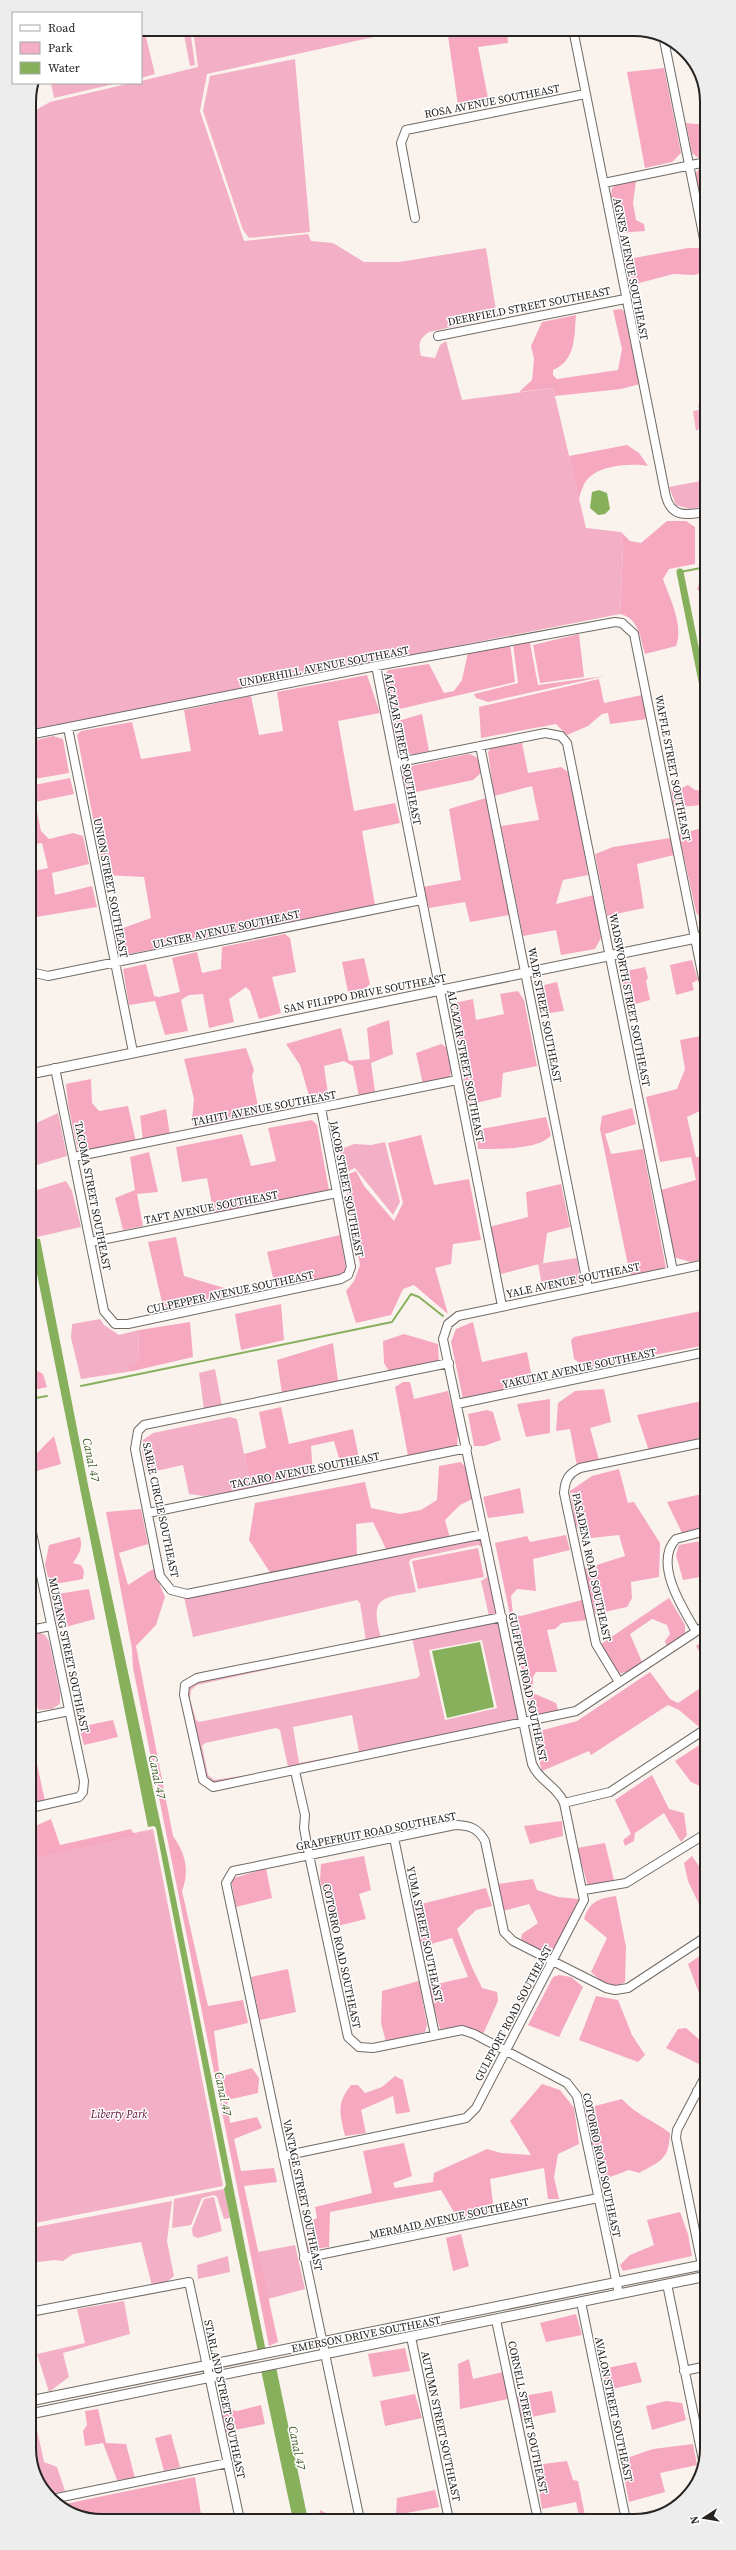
<svg xmlns="http://www.w3.org/2000/svg" width="736" height="2550" font-family="'Source Serif 4',serif">
  <style>
    .green { fill: #f3afc5; fill-rule: evenodd }
    .forest { fill: #f6a8c1 }
    .water { fill: #87b05c }
    .lines { fill: none; stroke-linecap: round; stroke-linejoin: round }
    .stream { stroke: #87b05c; stroke-width: 2 }
    .canal { stroke: #87b05c; stroke-width: 7 }
    .minor-casing { stroke: #706a64; stroke-width: 10 }
    .tertiary-casing { stroke: #706a64; stroke-width: 11 }
    .minor { stroke: #fff; stroke-width: 8 }
    .tertiary { stroke: #fff; stroke-width: 9 }
    .labels { text-anchor: middle; stroke-width: 3; stroke-linejoin: round; paint-order: stroke }
    .street-label { font-size: 11px; fill: #262321; stroke: #fff }
    .park-label { font-size: 11px; font-style: italic; fill: #610b34; stroke: #fff }
    .water-label { font-size: 12px; font-style: italic; fill: #3e591f; stroke: #fff }
    .rim { fill: none; stroke: #262321; stroke-width: 2 }
  </style>
  <rect width="100%" height="100%" fill="#faf3ed"/>
  <path class="green" d="M141,29H144L155,74L141,78Z
    M183,29H190L195,65L190,66Z
    M193,29H372L374,37L207,74L200,111L244,241L308,234L311,241L333,243L364,262H399L486,248L497,317L429,332C419,339 418,344 421,356L435,358L440,345L446,341L462,400L553,388L586,528L621,532L623,548L620,614L29,730V114L50,102L131,83H141V81L198,67Z
    M295,59L310,232L249,238L243,230L203,111L210,76Z
    M51,83H118L54,98Z
    M706,386V424L696,431L693,411L699,410L698,405L704,403L702,387Z
    M706,480V506L690,509L676,505L669,487Z
    M706,573V594L697,590L701,577Z
    M58,1113L67,1156L30,1167L37,1190L66,1181L72,1191L81,1227L37,1237L30,1201V1126Z
    M385,1142L400,1202L393,1215L355,1168L346,1172L339,1157L341,1149L354,1144L371,1145Z
    M577,1258L580,1278L575,1284L543,1291L538,1264Z
    M100,1319L104,1325L119,1335L139,1330L138,1361L129,1368L133,1371L81,1379L71,1338L72,1324Z
    M215,1369L222,1406L204,1409L199,1373Z
    M230,1417L237,1419L251,1489L204,1496L189,1494L183,1465L147,1473L142,1450L143,1440L153,1433Z
    M481,1538L497,1615L489,1616L481,1581L487,1577L482,1547L478,1545L411,1559L409,1562L416,1592C379,1598 370,1598 381,1638L366,1641L360,1603L357,1600L193,1637L184,1597Z
    M499,1621L519,1720L288,1767L280,1730L276,1728L205,1743L202,1746L208,1775L214,1780L275,1771L214,1784L206,1779L187,1695L189,1687L198,1681L337,1654L197,1685L191,1690L190,1699L196,1720L199,1722L417,1678L420,1675L412,1638ZM482,1640L497,1708L445,1720L429,1650ZM352,1715L359,1752L299,1763L293,1727Z
    M38,1632L45,1635L49,1641L60,1693V1704L52,1709L38,1710L30,1670V1636Z
    M153,1829L223,2186L30,2224V1855Z
    M224,2189L230,2218L224,2219L217,2197L214,2195L202,2198L191,2225L172,2228L174,2199Z
    M214,2197L222,2231L198,2238L193,2236L192,2229L204,2199Z
    M172,2201L167,2241L174,2276L168,2281L152,2286L141,2242L73,2254L63,2261L55,2260L30,2263V2224L36,2227Z
    M295,2245L305,2289L268,2299L258,2252Z
    M228,2256L230,2272L198,2279L197,2265Z
    M124,2301L130,2334L63,2353L69,2377L49,2392L37,2354L85,2343L77,2309Z
    M36,2425L44,2462L57,2467L65,2491L49,2494L30,2462V2426Z"/>
  <path class="forest" d="M372,29H410L374,37Z
    M447,29H507L508,43L478,47L489,103L458,105Z
    M578,29H611L580,36Z
    M664,68L681,153L672,162L645,168L627,72Z
    M686,123L706,125V158L700,159L692,153Z
    M706,169V194L699,195L695,175L698,170Z
    M636,181L633,203L636,220L644,224L645,231L619,233L611,199L612,188L616,185Z
    M688,248H699L704,272L694,275L673,274L628,286L623,260Z
    M621,309L625,312L640,384L621,389L555,396L553,388L519,392L532,380L534,359L531,346L542,322L576,315C574,338 576,360 553,370V375L557,379L618,370L622,349L613,310Z
    M627,445L639,453L648,466C633,463 605,465 592,475C584,480 581,491 579,499L569,456Z
    M667,521H686L695,527V564L669,569L663,579C670,599 684,626 676,646L645,654C640,638 639,618 620,614L623,549L621,532L630,541L641,543Z
    M566,634L530,643L538,685L605,676L488,702L476,698L474,694L518,683L513,644Z
    M579,634L584,677L540,683L533,645Z
    M510,643L515,682L391,711L383,679L388,670L429,664L444,693L454,691L462,680L468,652Z
    M367,675L380,713L338,721L354,811L395,803L400,823L362,831L375,905L124,955L117,953L112,932L151,918L144,877L104,875L77,735L81,731L132,722L141,759L191,751L184,710L251,696L259,735L283,731L277,692Z
    M599,679L604,703L642,695L647,719L610,724L608,713L602,714L588,726L567,735L556,724L481,738L479,707Z
    M422,714L429,751L414,754L398,753L391,723Z
    M53,736L63,739L69,773L34,779V785L70,778L74,794L35,802L41,831L49,839L73,833L83,836L89,864L52,873L55,895L92,886L97,907L30,918L29,872L48,868L42,843L29,845V742Z
    M522,743L528,773L561,767L571,774L588,875L563,880L556,904L594,895L601,938L595,949L561,955L556,930L523,936L501,826L539,820L532,786L494,796L488,752L491,748Z
    M468,754C480,756 480,763 481,773L473,780L407,794L401,772L407,767Z
    M688,785L695,790L706,791V805L674,807L671,789H680Z
    M486,798L509,915L470,922L465,902L429,908L423,887L461,880L449,809Z
    M706,827V925H705L696,912L679,834Z
    M670,838L674,855L637,864L644,908L607,916L595,854L613,847Z
    M285,934L290,938L296,972L272,977L281,1013L259,1019L250,991L246,987L229,999L234,1022L209,1028L203,994L189,995L181,1000L188,1031L165,1035L155,1001L129,1005L123,969L146,964L154,996L159,997L180,992L172,958L197,952L202,973L221,969L222,947Z
    M364,958L370,984L362,992H348L342,962Z
    M692,960L698,980L692,983L694,990L676,995L670,965Z
    M645,967L648,978L646,981L650,1000L628,1006L620,979L622,972Z
    M557,982L564,1011L542,1014L536,987Z
    M518,991L524,1000L537,1066L503,1073L501,1097L468,1105L456,1038L454,1003L473,999L476,1020L504,1014L500,994Z
    M389,1020L393,1054L371,1063L375,1092L359,1097L353,1066L344,1061L324,1066L328,1094L310,1099L300,1065L286,1044L341,1028L349,1061L370,1059L367,1028Z
    M706,1035V1108L687,1117L696,1157L706,1156V1180L699,1182L706,1218V1258L691,1262L673,1257L661,1190L696,1180L691,1157L660,1162L646,1097L677,1089L685,1069L680,1040Z
    M441,1044L446,1047L452,1069L449,1078L423,1084L416,1053Z
    M246,1048L254,1070L252,1076L260,1117L194,1131L192,1120L194,1099L184,1059Z
    M91,1079L92,1103L99,1111L128,1106L136,1142L83,1153L78,1151L68,1104L66,1084Z
    M632,1108L636,1124L605,1134L611,1154L643,1149L666,1268L630,1275L600,1129L602,1116Z
    M166,1109L170,1135L143,1140L140,1116Z
    M546,1117L551,1135C540,1150 496,1149 478,1149L476,1130Z
    M312,1120L317,1125L329,1190L214,1215L207,1178L182,1182L176,1147L242,1134L251,1166L276,1161L268,1128Z
    M421,1135L434,1185L469,1179L481,1240L453,1244L451,1264L435,1268L448,1314L414,1285L403,1289L391,1315L356,1323L346,1291L354,1281L360,1265L344,1176L356,1171L364,1186L394,1221L403,1203L388,1143Z
    M149,1152L158,1192L137,1194L143,1226L123,1230L115,1198L135,1190L130,1157Z
    M561,1184L570,1227L547,1233L543,1263L501,1274L489,1227L528,1217L526,1192Z
    M340,1235L346,1269L341,1276L276,1290L267,1252Z
    M176,1237L184,1276L248,1295L164,1311L148,1242Z
    M706,1273V1305L700,1274Z
    M281,1304L284,1340L241,1350L235,1314Z
    M706,1310V1345L587,1368L574,1359L571,1340L574,1337Z
    M190,1322L193,1357L133,1371L128,1368L138,1361L139,1330Z
    M473,1322L482,1362L527,1352L533,1383L463,1399L451,1342L456,1329Z
    M404,1334L438,1344L439,1363L390,1373L384,1363L383,1341Z
    M333,1343L338,1381L282,1393L277,1360Z
    M30,1367L43,1374L47,1387L30,1391Z
    M403,1382H410L414,1399L448,1391L458,1431L457,1446L408,1456L395,1387Z
    M604,1389L611,1422L590,1428L599,1460L577,1466L570,1429L556,1431L558,1403L575,1391Z
    M550,1399V1433L526,1437L517,1404Z
    M706,1400V1438L649,1451L637,1415Z
    M281,1407L289,1444L353,1429L361,1467L342,1469L334,1441L311,1446L313,1476L251,1489L244,1454L266,1448L259,1412Z
    M487,1410L493,1412L501,1440L484,1446H474L468,1414Z
    M54,1436L61,1464L30,1473V1460Z
    M461,1462L466,1468L472,1499L460,1505L445,1520L450,1538L387,1551L373,1522L356,1524L357,1556L271,1574L249,1540L255,1503L365,1482L371,1508L400,1514L421,1510L437,1500L439,1466Z
    M619,1469L628,1503L634,1502L660,1543L659,1577L631,1582L632,1598L627,1607L595,1614L584,1569L625,1556L619,1535L582,1539L575,1522L570,1491L592,1476Z
    M520,1488L524,1513L488,1518L483,1497Z
    M706,1493V1527L682,1533L667,1502Z
    M141,1509L148,1544L119,1553L128,1585L153,1569L165,1597L156,1625L136,1646L173,1836C185,1853 190,1870 182,1891L208,2006L243,2000L248,2023L214,2031L220,2077L252,2068L259,2078L258,2093L227,2100L230,2123L257,2117L262,2128L234,2139L241,2171L274,2168L277,2182L244,2186L278,2342L269,2346L133,1668L132,1649L106,1512Z
    M566,1535L570,1550L533,1559L536,1591L517,1589L511,1596L513,1614L521,1616L582,1600L587,1620L562,1623L555,1629L547,1630L557,1672H536L533,1677V1693L556,1703L559,1713L533,1716L530,1711L495,1543L527,1536L530,1542Z
    M80,1537C83,1548 79,1554 73,1563L81,1565L84,1571L83,1579L50,1585L45,1565L49,1545Z
    M706,1540V1576L683,1580L676,1555L679,1545Z
    M478,1548L484,1577L418,1589L412,1561Z
    M89,1589L95,1619L58,1629L51,1595Z
    M669,1598L685,1625V1634L667,1647L665,1641L670,1634L667,1625L652,1619L630,1634L642,1662L630,1671L618,1674L601,1644Z
    M706,1638V1639L707,1665L696,1646Z
    M650,1672L670,1699L678,1703L705,1685L707,1723L699,1727L679,1710L668,1705L591,1755L589,1751L542,1771L532,1733L577,1721Z
    M113,1720L118,1737L84,1745L79,1727Z
    M707,1740V1789L691,1782L675,1761Z
    M37,1764L45,1801L30,1804V1765Z
    M652,1775L669,1809L684,1813L687,1835L681,1842L664,1813L635,1833L634,1841L625,1846L623,1840L631,1834L615,1800Z
    M51,1819L60,1845L131,1829L135,1836L30,1859V1850L37,1849L33,1827Z
    M562,1821L563,1836L530,1844L524,1826Z
    M605,1843L614,1880L588,1886L577,1848Z
    M364,1856L371,1890L359,1894L366,1919L333,1927L320,1880L321,1864Z
    M692,1856L707,1878V1921L688,1881L684,1863Z
    M266,1868L272,1898L236,1907L231,1879Z
    M533,1879L537,1890L558,1897L579,1899L574,1913L553,1953H546L521,1940L522,1934L538,1923L529,1904L503,1911L498,1884Z
    M486,1888L492,1906L476,1910L457,1929L471,1965L482,1988L497,1992L498,2001L483,2034L456,2027L440,2029L428,1986L468,1977L452,1938L421,1947L413,1906Z
    M616,1896L626,1947L625,1982L616,1986L602,1982L591,1972L607,1938L584,1919C589,1902 599,1898 616,1896Z
    M707,1951V1988L699,1993L688,1964Z
    M288,1969L296,2012L260,2020L251,1977Z
    M559,1975L571,1977L583,1987L559,2037L528,2025L553,1977Z
    M419,1981L427,2025L425,2032L386,2042L381,2023L382,1991Z
    M596,1996L618,2000L632,2035L645,2055L638,2062L579,2040Z
    M686,2028L707,2046L705,2067L666,2048L678,2029Z
    M395,2076L403,2080L410,2112L396,2114L393,2096L361,2110L366,2133L345,2136C340,2114 336,2104 351,2085H358L365,2093L382,2087Z
    M542,2084L560,2090L574,2108L579,2144L558,2154L554,2177L559,2199H548L544,2168L490,2179L494,2211L458,2219L441,2190L330,2212L329,2247L308,2250L305,2224L317,2218L315,2207L372,2193L363,2151L404,2143L412,2176L393,2183L395,2188L433,2182L434,2173L487,2149L501,2153L531,2155L510,2121Z
    M622,2099C636,2115 653,2120 670,2133C669,2159 661,2161 639,2173L629,2170L602,2180L583,2109Z
    M680,2212L688,2234L692,2256L623,2271L620,2265L630,2255L654,2245L647,2220Z
    M461,2234L469,2266L453,2271L446,2238Z
    M576,2314L582,2335L546,2342L540,2323Z
    M405,2348L410,2371L373,2377L368,2354Z
    M469,2359L473,2379L503,2372L508,2399L460,2409L458,2364Z
    M636,2362L642,2382L608,2390L602,2369Z
    M552,2391L556,2412L522,2419L517,2397Z
    M415,2394L422,2418L385,2426L380,2401Z
    M666,2401L682,2403L686,2420L652,2430L646,2406Z
    M261,2405L265,2424L225,2432L220,2408L237,2411Z
    M98,2409L106,2443L126,2444L135,2478L117,2480L103,2443L85,2446L83,2431L87,2425L85,2411Z
    M171,2434L180,2467L164,2471L155,2438Z
    M693,2444L697,2465L660,2473L665,2492L629,2502L621,2460L653,2449Z
    M567,2461L573,2480L578,2481L586,2520H580L576,2502L542,2509L535,2465Z
    M195,2477L201,2514L170,2521H97L60,2505Z
    M435,2490L439,2507L401,2514L402,2520H371L396,2514L397,2498Z
    M320,2510L330,2515L352,2514L353,2520H318Z"/>
  <path class="water" d="M599,490L607,493L610,509L605,514L598,515L590,508L592,492Z
    M30,1216L34,1238L40,1239L88,1485L168,1859L265,2347L268,2349L258,2352L224,2189L226,2185L156,1828L154,1826L148,1827L30,1239Z
    M480,1642L494,1707L447,1718L432,1651Z
    M276,2367L308,2520H293L261,2370Z"/>
  <g class="lines">
    <path class="stream" d="M680,572L706,567
      M81,1386L392,1322L411,1294L419,1297L443,1316
      M30,1399L47,1396
      M205,2521L220,2517"/>
    <path class="canal" d="M680,572L706,701"/>
    <g class="minor-casing">
      <path id="minor" d="M573,29L666,497C672,518 687,515 706,512
        M664,40L706,249
        M604,183L706,162
        M415,218L401,143L406,130L585,94
        M438,336L625,299
        M376,666L502,1306
        M68,728L133,1052
        M29,735L376,666L615,622L622,623L634,634L706,993
        M480,746L588,1288
        M395,763L545,733L561,736L567,743L673,1271
        M30,968L35,973L48,976L421,900
        M55,1068L104,1311L115,1324H128L341,1279L348,1275L351,1267L321,1108
        M74,1157L457,1080
        M91,1242L337,1193
        M449,1363L144,1425L138,1431L135,1449L160,1576L171,1590L187,1594L484,1534
        M457,1404L706,1352
        M148,1513L467,1448
        M30,1523L84,1781L83,1792L79,1797L30,1808
        M502,1617L197,1678L185,1685L184,1695L203,1780L213,1787L576,1711L706,1625
        M30,1630L51,1626
        M696,1631C683,1609 653,1563 676,1539L706,1531
        M619,1682L596,1644L564,1493C565,1480 568,1474 580,1468L706,1442
        M30,1719L69,1711
        M295,1771L305,1815L304,1828L309,1855L348,2037L359,2047L373,2048L462,2030L474,2034L567,2083L577,2096L619,2294
        M564,1803L610,1792L707,1728
        M394,1838L435,2035
        M584,1890L626,1883L707,1833
        M697,2091L707,2096
        M283,2156L466,2118L476,2108L584,1900L564,1803C557,1786 539,1781 532,1764L443,1339L448,1324L458,1316L706,1264
        M304,2258L598,2198
        M702,2265L676,2138L677,2130L707,2073
        M667,2284L703,2460
        M581,2302L626,2520
        M30,2312L189,2282L240,2520
        M496,2320L538,2520
        M411,2337L449,2520
        M684,2371L707,2366
        M52,2499L228,2463
        M360,2520L226,1883L233,1871L455,1825C469,1825 478,1828 485,1841L504,1932L513,1941L606,1988L615,1990L628,1988L707,1936"/>
    </g>
    <g class="tertiary-casing">
      <path id="tertiary" d="M30,1074L706,936
        M30,2401L707,2264
        M30,2414L707,2276"/>
    </g>
    <use href="#minor" class="minor"/>
    <use href="#tertiary" class="tertiary"/>
  </g>
  <g class="labels">
    <g class="street-label">
      <text transform="translate(492 101) rotate(-11)" y="4">ROSA AVENUE SOUTHEAST</text>
      <text transform="translate(631 269) rotate(79)" y="4">AGNES AVENUE SOUTHEAST</text>
      <text transform="translate(529 306) rotate(-11)" y="4">DEERFIELD STREET SOUTHEAST</text>
      <text transform="translate(324 666) rotate(-11)" y="4">UNDERHILL AVENUE SOUTHEAST</text>
      <text transform="translate(403 749) rotate(79)" y="4">ALCAZAR STREET SOUTHEAST</text>
      <text transform="translate(673 768) rotate(79)" y="4">WAFFLE STREET SOUTHEAST</text>
      <text transform="translate(111 888) rotate(79)" y="4">UNION STREET SOUTHEAST</text>
      <text transform="translate(226 929) rotate(-12)" y="4">ULSTER AVENUE SOUTHEAST</text>
      <text transform="translate(365 993) rotate(-11)" y="4">SAN FILIPPO DRIVE SOUTHEAST</text>
      <text transform="translate(630 1000) rotate(79)" y="4">WADSWORTH STREET SOUTHEAST</text>
      <text transform="translate(545 1015) rotate(79)" y="4">WADE STREET SOUTHEAST</text>
      <text transform="translate(466 1066) rotate(79)" y="4">ALCAZAR STREET SOUTHEAST</text>
      <text transform="translate(264 1108) rotate(-11)" y="4">TAHITI AVENUE SOUTHEAST</text>
      <text transform="translate(347 1189) rotate(79)" y="4">JACOB STREET SOUTHEAST</text>
      <text transform="translate(93 1196) rotate(79)" y="4">TACOMA STREET SOUTHEAST</text>
      <text transform="translate(211 1207) rotate(-11)" y="4">TAFT AVENUE SOUTHEAST</text>
      <text transform="translate(573 1280) rotate(-12)" y="4">YALE AVENUE SOUTHEAST</text>
      <text transform="translate(230 1292) rotate(-12)" y="4">CULPEPPER AVENUE SOUTHEAST</text>
      <text transform="translate(579 1368) rotate(-12)" y="4">YAKUTAT AVENUE SOUTHEAST</text>
      <text transform="translate(305 1470) rotate(-11)" y="4">TACARO AVENUE SOUTHEAST</text>
      <text transform="translate(161 1510) rotate(78)" y="4">SABLE CIRCLE SOUTHEAST</text>
      <text transform="translate(592 1567) rotate(78)" y="4">PASADENA ROAD SOUTHEAST</text>
      <text transform="translate(69 1655) rotate(78)" y="4">MUSTANG STREET SOUTHEAST</text>
      <text transform="translate(528 1687) rotate(78)" y="4">GULFPORT ROAD SOUTHEAST</text>
      <text transform="translate(376 1831) rotate(-11)" y="4">GRAPEFRUIT ROAD SOUTHEAST</text>
      <text transform="translate(425 1934) rotate(78)" y="4">YUMA STREET SOUTHEAST</text>
      <text transform="translate(342 1956) rotate(78)" y="4">COTORRO ROAD SOUTHEAST</text>
      <text transform="translate(513 2013) rotate(-62)" y="4">GULFPORT ROAD SOUTHEAST</text>
      <text transform="translate(602 2165) rotate(78)" y="4">COTORRO ROAD SOUTHEAST</text>
      <text transform="translate(303 2195) rotate(78)" y="4">VANTAGE STREET SOUTHEAST</text>
      <text transform="translate(449 2218) rotate(-12)" y="4">MERMAID AVENUE SOUTHEAST</text>
      <text transform="translate(366 2334) rotate(-11)" y="4">EMERSON DRIVE SOUTHEAST</text>
      <text transform="translate(225 2399) rotate(78)" y="4">STARLAND STREET SOUTHEAST</text>
      <text transform="translate(614 2409) rotate(78)" y="4">AVALON STREET SOUTHEAST</text>
      <text transform="translate(528 2417) rotate(78)" y="4">CORNELL STREET SOUTHEAST</text>
      <text transform="translate(441 2426) rotate(78)" y="4">AUTUMN STREET SOUTHEAST</text>
    </g>
    <g class="park-label">
      <text x="119" y="2118">Liberty Park</text>
    </g>
    <g class="water-label">
      <text transform="translate(91 1460) rotate(78)" y="4">Canal 47</text>
      <text transform="translate(157 1777) rotate(78)" y="4">Canal 47</text>
      <text transform="translate(223 2094) rotate(78)" y="4">Canal 47</text>
      <text transform="translate(297 2448) rotate(78)" y="4">Canal 47</text>
    </g>
  </g>
  <path d="M0 0H736V2550H0ZM102 36H634A66 66 0 0 1 700 102V2448A66 66 0 0 1 634 2514H102A66 66 0 0 1 36 2448V102A66 66 0 0 1 102 36Z" fill="#eeeded" fill-rule="evenodd"/>
  <path class="rim" d="M102 36H634A66 66 0 0 1 700 102V2448A66 66 0 0 1 634 2514H102A66 66 0 0 1 36 2448V102A66 66 0 0 1 102 36Z"/>
  <rect x="12" y="12" width="130" height="72" fill="#ffffff" stroke="#a8a7a6"/>
  <rect x="20" y="25" width="20" height="6" fill="#ffffff" stroke="#a8a7a6"/>
  <text x="48" y="32" font-size="12" fill="#262321">Road</text>
  <rect x="20" y="42" width="20" height="12" fill="#f3afc5" stroke="#a8a7a6"/>
  <text x="48" y="52" font-size="12" fill="#262321">Park</text>
  <rect x="20" y="62" width="20" height="12" fill="#87b05c" stroke="#a8a7a6"/>
  <text x="48" y="72" font-size="12" fill="#262321">Water</text>
  <g transform="translate(704 2518) rotate(258)" stroke="#ffffff" stroke-width="3" paint-order="stroke">
  <path d="M0-3L7 15L0 10L-7 15Z" fill="#262321"/>
  <text y="-6" font-size="11" font-weight="bold" text-anchor="middle" fill="#262321">N</text>
  </g>
</svg>
